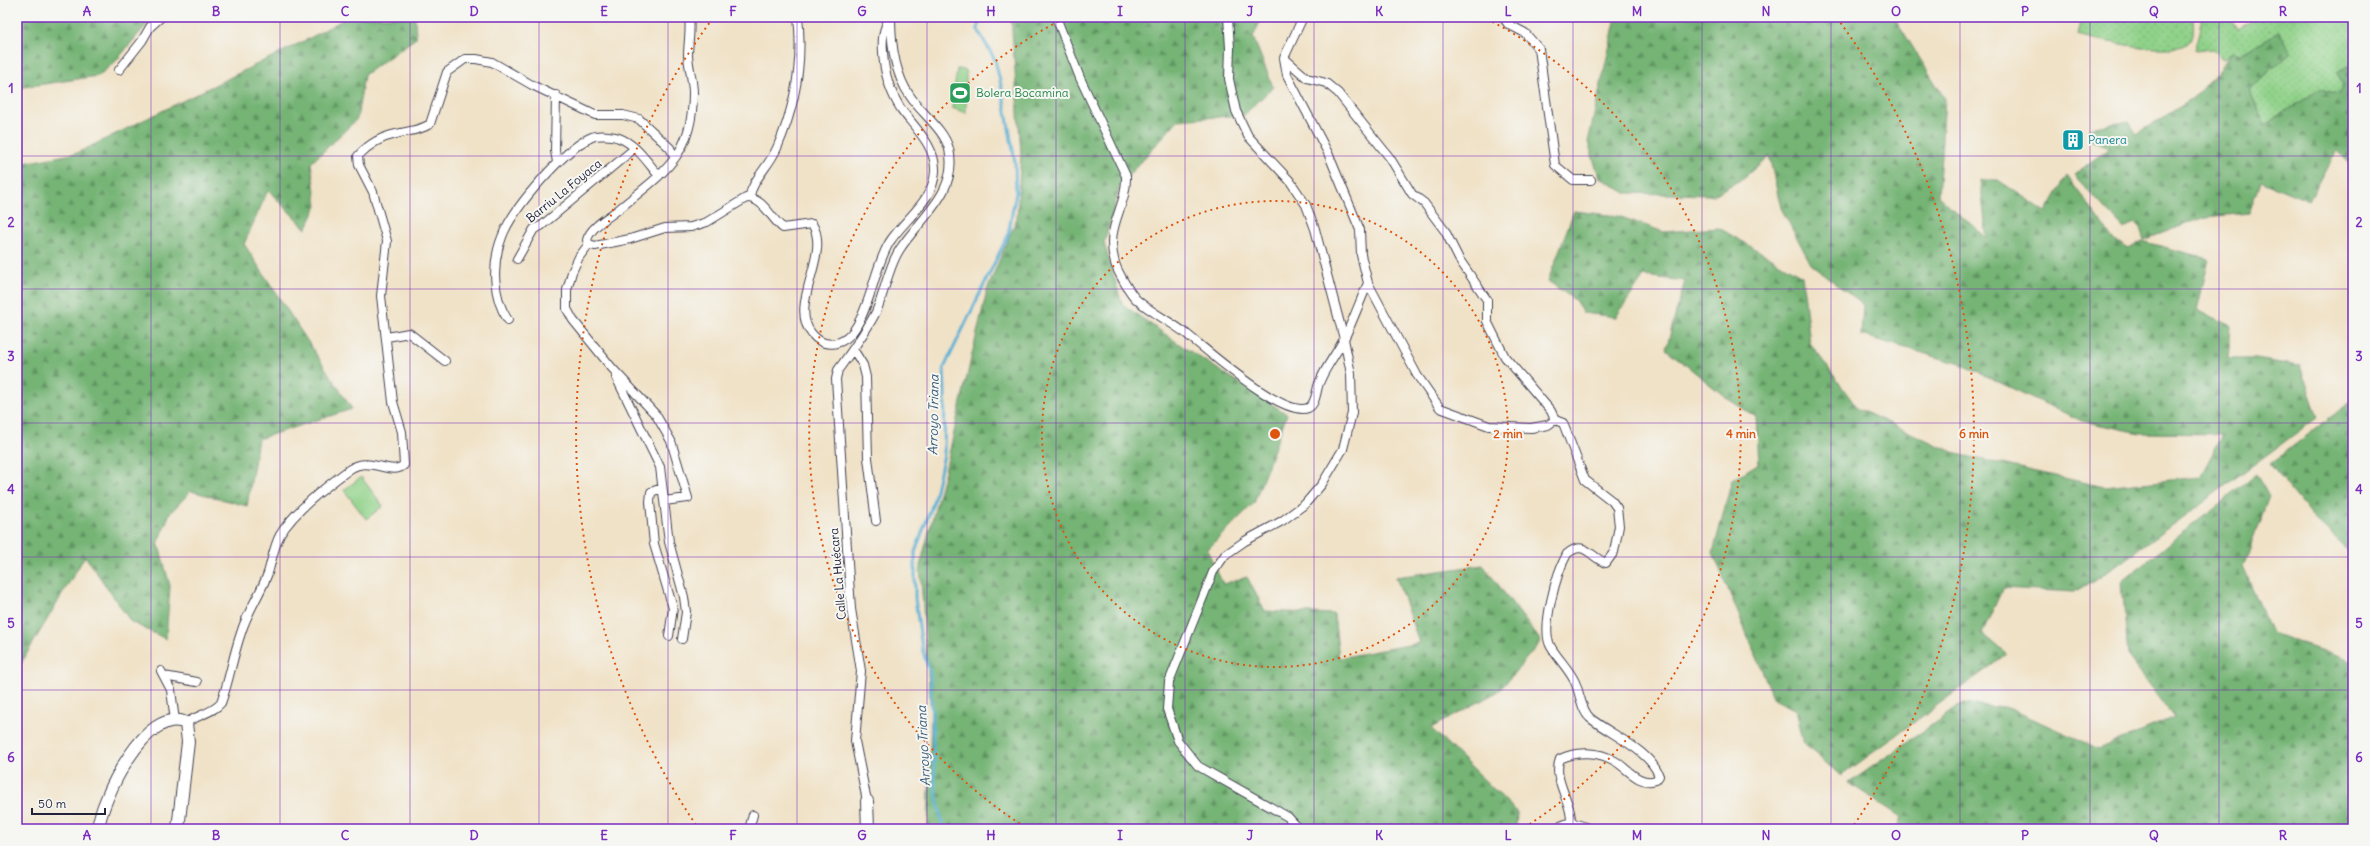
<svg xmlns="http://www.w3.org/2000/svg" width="2370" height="846" font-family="Delius,sans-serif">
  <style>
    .grass { fill: url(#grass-dots); stroke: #597a62 }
    .forest { fill: url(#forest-firs); stroke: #4b6b58 }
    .pitch { fill: #90d289; stroke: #597a62 }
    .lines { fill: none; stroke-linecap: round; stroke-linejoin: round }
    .stream { stroke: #56afd4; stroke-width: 3 }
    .street-casing { stroke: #413f50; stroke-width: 10 }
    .secondary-casing { stroke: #413f50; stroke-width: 14 }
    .street { stroke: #fff; stroke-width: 8 }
    .secondary { stroke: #fff; stroke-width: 12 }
    .grid { fill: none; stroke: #7b2cbf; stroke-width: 1; stroke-opacity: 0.55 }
    .ring { fill: none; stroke: #de560e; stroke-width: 2; stroke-dasharray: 2 4 }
    .labels { text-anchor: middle; stroke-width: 4; stroke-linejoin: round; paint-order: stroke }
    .leisure-label { font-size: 12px; fill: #27864d; stroke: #f6f6f2; text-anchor: start }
    .culture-label { font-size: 12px; fill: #0d838f; stroke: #f6f6f2; text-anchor: start }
    .street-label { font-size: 12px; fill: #22223b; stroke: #f6f6f2 }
    .water-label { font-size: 13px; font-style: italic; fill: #375a78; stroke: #f6f6f2 }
    .centre { fill: #de560e; stroke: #f6f6f2; stroke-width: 2 }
    .ring-label { font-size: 12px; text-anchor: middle; font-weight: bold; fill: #de560e; stroke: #f6f6f2; stroke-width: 4; stroke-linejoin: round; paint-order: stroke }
    .neatline { fill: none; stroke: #7b2cbf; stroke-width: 1.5 }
    .grid-label { font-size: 13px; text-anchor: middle; font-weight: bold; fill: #7b2cbf }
  </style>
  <defs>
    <pattern id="grass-dots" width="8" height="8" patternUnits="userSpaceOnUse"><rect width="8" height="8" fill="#90d289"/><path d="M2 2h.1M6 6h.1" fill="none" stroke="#7cb477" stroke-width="1.8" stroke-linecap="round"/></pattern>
    <pattern id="forest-firs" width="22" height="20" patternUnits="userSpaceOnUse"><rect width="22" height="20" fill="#74b475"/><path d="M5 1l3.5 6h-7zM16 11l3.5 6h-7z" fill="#5f9261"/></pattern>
  </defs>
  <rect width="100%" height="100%" fill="#f6f6f2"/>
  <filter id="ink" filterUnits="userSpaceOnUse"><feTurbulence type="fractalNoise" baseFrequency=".025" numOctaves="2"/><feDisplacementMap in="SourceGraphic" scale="8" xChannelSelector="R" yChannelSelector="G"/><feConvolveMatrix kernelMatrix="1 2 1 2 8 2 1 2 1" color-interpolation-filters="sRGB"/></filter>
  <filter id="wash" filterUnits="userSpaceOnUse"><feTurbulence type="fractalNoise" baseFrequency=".012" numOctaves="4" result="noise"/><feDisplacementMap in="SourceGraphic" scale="16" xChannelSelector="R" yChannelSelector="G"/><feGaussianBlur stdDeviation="0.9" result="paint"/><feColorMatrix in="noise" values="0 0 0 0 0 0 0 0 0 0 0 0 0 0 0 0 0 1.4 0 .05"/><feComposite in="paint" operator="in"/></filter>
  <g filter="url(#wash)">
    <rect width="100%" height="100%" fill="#f0e2c7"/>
    <path class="grass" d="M2081,17H2193C2193,24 2195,35 2190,41C2178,58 2097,40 2077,35Z
      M2201,17H2231L2238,29L2250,22L2248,17H2353V62L2352,64L2337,73L2343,85L2340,94L2319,90L2264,125L2249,90L2291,52L2279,32L2240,54L2233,52L2224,59L2212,49L2195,51L2201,28Z"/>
    <path class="forest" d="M17,17H153L115,62L98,76L17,88Z
      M348,17H415L416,38L364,75L357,119L311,163L317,206L306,229L268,190L244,244L352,409L258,439L247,506L191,491L170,513L158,542L170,586L166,639L131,622L85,556L17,670V157L19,164L77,153L308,39Z
      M1011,17H1262L1253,37L1273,87L1244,115L1178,120L1120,185L1104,243L1122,304L1182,346L1287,414L1254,503L1207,550L1223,584L1247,577L1265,611L1334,614L1339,658L1419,643L1396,577L1483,565L1541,641L1499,691L1431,728L1517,812L1516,829H928L931,714L920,566L945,471L987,290L1017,218L1021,153Z
      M1616,17H1894L1945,99L1938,196L1987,238L1980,180H1998L2046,212L2067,176L2114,240L2129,249L2142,241L2209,259L2197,310L2231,326L2228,359H2256L2300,366L2318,417L2115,567L2074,592L2003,588L1982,633L2007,654L1841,776L1804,744L1796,710L1774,699L1713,553L1732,480L1759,463L1756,417L1728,399L1666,349L1685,281L1644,276L1616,317L1583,313L1575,300L1548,281L1574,211L1618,216L1664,232L1719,228L1802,276L1810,343L1858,409L1957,454L2104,487L2200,477L2223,434L2140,433L2082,421L1960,364L1861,335L1863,305L1811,264L1781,208L1769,156L1742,179L1713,195L1626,193L1599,177L1588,142Z
      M2279,32L2291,52L2249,90L2264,125L2319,90L2340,94L2343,85L2337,73L2352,65L2353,62V162H2348L2337,150L2309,201L2261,181L2249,213L2205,217L2144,240L2140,228L2134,222L2124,229L2074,175L2109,148L2090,140L2089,128L2129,121L2136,134L2194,98L2233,52L2240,54Z
      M2353,400V554L2311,515L2270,464Z
      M2257,474L2269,496L2243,567L2272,633L2353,662V829H1897L1901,817L1849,783L1963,703L2011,709L2099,749L2174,717L2128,656L2122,581Z"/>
    <path class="pitch" d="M957,69L966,70V113L952,108Z
      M361,477L383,506L366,519L344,490Z"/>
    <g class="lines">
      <path class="stream" d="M943,829L935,787L930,674L922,648L915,598V552L933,503L944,455L945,393L944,368L1008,235L1016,193L1015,162L1002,89L995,60L978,30L979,17"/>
    </g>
  </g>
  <g filter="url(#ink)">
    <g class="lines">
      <g class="street-casing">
        <path id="street" d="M689,17C691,30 688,43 688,56C689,69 693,81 693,93C693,156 664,172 619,209C609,217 590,227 587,240L589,244L595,246L630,239L665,228L691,227L707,222L746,198C763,197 771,219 783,228L812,224C832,254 787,305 812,334C826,351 846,344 856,327C872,301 874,269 889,243C904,219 934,201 935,171C936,146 914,127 901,109C890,92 884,72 883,52C882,39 883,29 890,17
          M1056,17L1080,78L1126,176C1127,209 1104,226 1115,263C1117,271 1131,295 1137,300C1151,312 1169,321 1184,332C1205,348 1282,418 1308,408C1317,404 1316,388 1320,381C1326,366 1337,353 1344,339C1353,321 1360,301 1368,283
          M1228,17L1230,48L1229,79L1236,111L1248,136L1290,181L1306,205L1315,229L1344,339L1351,374L1352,413L1343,449L1322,484L1305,504L1282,521L1245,541L1225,555L1213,572L1169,682L1167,709L1178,741L1198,766L1288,817L1299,829
          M1303,17L1284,58L1287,75L1328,153L1360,230L1361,255L1368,283L1417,375L1440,408L1489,426L1531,428L1548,425L1555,420
          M1503,17L1508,24L1525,33L1539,49L1555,165L1573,180H1591
          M1284,58L1307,78L1326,83L1338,93L1390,158L1412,194L1424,203L1445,231L1459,259L1487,300V321L1505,357L1551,411L1555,420L1563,423L1585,480L1612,501L1617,508L1619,526L1614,552L1606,563C1590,557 1584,539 1567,554C1557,572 1540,629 1551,647C1558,659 1569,669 1575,682C1580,693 1581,710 1590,718C1611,735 1650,750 1659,776L1656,780C1639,786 1627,768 1615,761C1598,751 1577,751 1560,759C1551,781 1576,805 1570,828
          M119,70L142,41L150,27L161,17
          M556,95L555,151L557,162
          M749,198C754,177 768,168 777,148C795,107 803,61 798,17
          M589,244L579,257L572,272L567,290V309L573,320L612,368L656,415L671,441L688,498L664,501
          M517,259L534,229L541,226L635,148
          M508,320C492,297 492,262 502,237C512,209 565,148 592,137C598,134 614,136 619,138C636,144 648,163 659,176
          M387,337L409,333L445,361
          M853,349L863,365L866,377L868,458L876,521
          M616,377L660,467L669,542L684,597L686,612L682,639
          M662,488L651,492L650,502L654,544L673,608L669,636
          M161,671L171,690L175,721
          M164,676L197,682
          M186,723C197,715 213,713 221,703C229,681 233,656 241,633C247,612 261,593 268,573C272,560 274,546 280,535C295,510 327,486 350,469C370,455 391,477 404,465L402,432L393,402L381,296L387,241L373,192L359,165L358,156C368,145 381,137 396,134C408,131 419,131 430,124L447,72L465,59H476L492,62L532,85L595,115H623L639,119L670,148L675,158
          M867,801L855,741L861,671L851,609L836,379L838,370C851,352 866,332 876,312C885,292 888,267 900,249C920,218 959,192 949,149C944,129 921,113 910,96C894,73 891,44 891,17
          M749,829L753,815"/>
      </g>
      <g class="secondary-casing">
        <path id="secondary" d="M867,801L868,829
          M98,829C101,799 147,704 186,723L188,742L178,829
          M1558,829L1571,824L1585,829"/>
      </g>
      <use href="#street" class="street"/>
      <use href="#secondary" class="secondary"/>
    </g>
  </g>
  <path class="grid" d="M151,17V829M280,17V829M410,17V829M539,17V829M668,17V829M797,17V829M927,17V829M1056,17V829M1185,17V829M1314,17V829M1443,17V829M1573,17V829M1702,17V829M1831,17V829M1960,17V829M2090,17V829M2219,17V829M17,156H2353M17,289H2353M17,423H2353M17,557H2353M17,690H2353"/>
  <g class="ring">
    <circle cx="1275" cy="434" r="233"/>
    <path d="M1025 827A466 466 0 0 1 1063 19M1487 19A466 466 0 0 1 1525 827"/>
    <path d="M696 825A699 699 0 0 1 713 18M1837 18A699 699 0 0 1 1854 825"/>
  </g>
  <defs>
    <g id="stadium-square" transform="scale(1.15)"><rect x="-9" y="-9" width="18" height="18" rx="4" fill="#2e9e5b" stroke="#f6f6f2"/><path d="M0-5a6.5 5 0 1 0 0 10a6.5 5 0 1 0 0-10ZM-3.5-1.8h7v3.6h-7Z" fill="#fff"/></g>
    <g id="building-square" transform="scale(1.15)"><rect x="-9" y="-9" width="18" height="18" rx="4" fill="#0f9aa8" stroke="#f6f6f2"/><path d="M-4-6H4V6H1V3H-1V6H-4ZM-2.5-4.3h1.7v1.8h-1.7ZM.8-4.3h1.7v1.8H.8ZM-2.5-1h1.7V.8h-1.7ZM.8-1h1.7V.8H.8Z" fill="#fff"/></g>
  </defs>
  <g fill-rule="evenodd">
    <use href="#stadium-square" x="960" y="93"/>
    <use href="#building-square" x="2073" y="140"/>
  </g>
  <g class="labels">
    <g class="leisure-label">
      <text x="976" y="97">Bolera Bocamina</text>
    </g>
    <g class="culture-label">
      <text x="2088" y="144">Panera</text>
    </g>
    <g class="street-label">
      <text transform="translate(564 191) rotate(-39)" y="4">Barriu La Foyaca</text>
      <text transform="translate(838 574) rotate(-95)" y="4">Calle La Ḥuécara</text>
    </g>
    <g class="water-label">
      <text transform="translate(933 415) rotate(-89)" y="5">Arroyo Triana</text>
      <text transform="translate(923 746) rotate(-93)" y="5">Arroyo Triana</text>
    </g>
  </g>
  <circle cx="1275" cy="434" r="6" class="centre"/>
  <g class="ring-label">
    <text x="1508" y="438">2 min</text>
    <text x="1741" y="438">4 min</text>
    <text x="1974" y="438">6 min</text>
  </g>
  <rect width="2370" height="846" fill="none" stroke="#f6f6f2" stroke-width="44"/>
  <path d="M32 808v6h73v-6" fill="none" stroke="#22223b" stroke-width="2"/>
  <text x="38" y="808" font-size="12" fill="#22223b" stroke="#f6f6f2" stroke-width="3" paint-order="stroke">50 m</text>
  <rect x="22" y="22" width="2326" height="802" class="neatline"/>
  <g class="grid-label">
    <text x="87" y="16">A</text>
    <text x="216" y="16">B</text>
    <text x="345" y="16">C</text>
    <text x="474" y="16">D</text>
    <text x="604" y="16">E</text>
    <text x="733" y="16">F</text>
    <text x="862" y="16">G</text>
    <text x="991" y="16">H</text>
    <text x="1120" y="16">I</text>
    <text x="1250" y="16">J</text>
    <text x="1379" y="16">K</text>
    <text x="1508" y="16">L</text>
    <text x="1637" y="16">M</text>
    <text x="1766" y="16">N</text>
    <text x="1896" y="16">O</text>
    <text x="2025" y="16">P</text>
    <text x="2154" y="16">Q</text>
    <text x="2283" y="16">R</text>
    <text x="11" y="93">1</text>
    <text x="2359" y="93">1</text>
    <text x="11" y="227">2</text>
    <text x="2359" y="227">2</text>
    <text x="11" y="361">3</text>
    <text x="2359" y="361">3</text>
    <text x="11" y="494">4</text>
    <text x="2359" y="494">4</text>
    <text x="11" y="628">5</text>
    <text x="2359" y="628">5</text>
    <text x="11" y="762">6</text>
    <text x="2359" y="762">6</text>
    <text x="87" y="840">A</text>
    <text x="216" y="840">B</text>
    <text x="345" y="840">C</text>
    <text x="474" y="840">D</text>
    <text x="604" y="840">E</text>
    <text x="733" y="840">F</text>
    <text x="862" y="840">G</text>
    <text x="991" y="840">H</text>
    <text x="1120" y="840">I</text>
    <text x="1250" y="840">J</text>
    <text x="1379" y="840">K</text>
    <text x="1508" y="840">L</text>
    <text x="1637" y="840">M</text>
    <text x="1766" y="840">N</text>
    <text x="1896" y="840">O</text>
    <text x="2025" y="840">P</text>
    <text x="2154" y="840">Q</text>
    <text x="2283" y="840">R</text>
  </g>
</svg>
